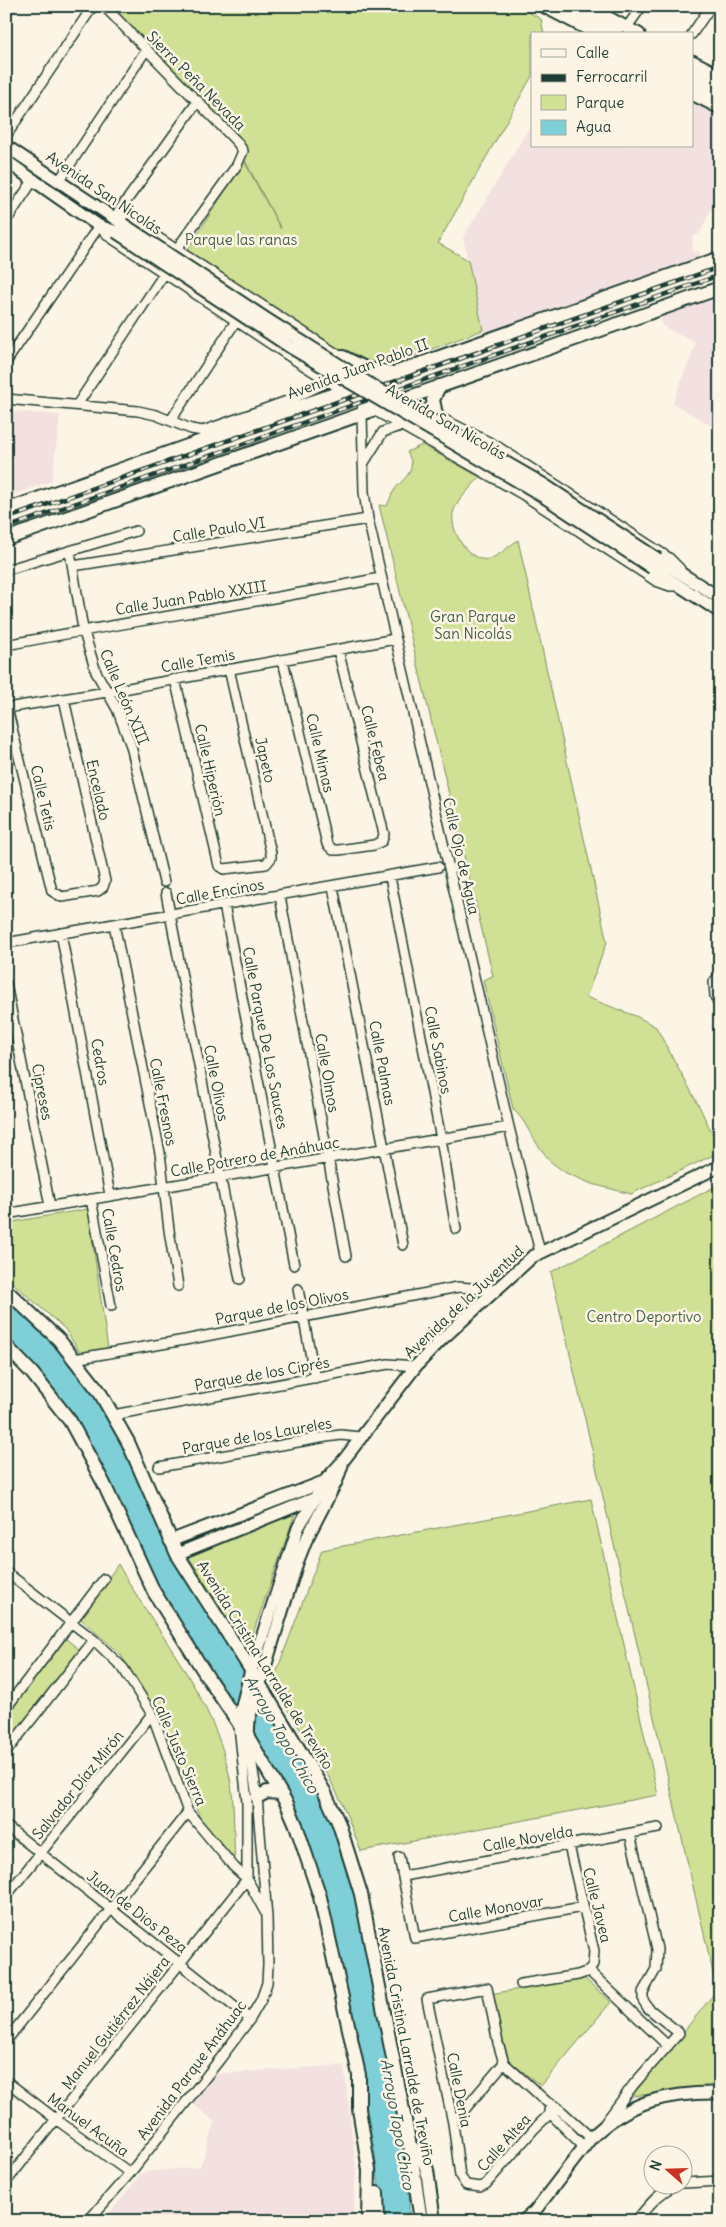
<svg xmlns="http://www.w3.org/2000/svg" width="726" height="2227" font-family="Delius,sans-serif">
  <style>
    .built { fill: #f2e1e0 }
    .green { fill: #d0e094; stroke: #788e64 }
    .water { fill: #7ecfd8; stroke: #589596 }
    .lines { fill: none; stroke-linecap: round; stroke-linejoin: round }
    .minor-casing { stroke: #1f3d34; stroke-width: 12 }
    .tertiary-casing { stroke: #1f3d34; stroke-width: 15 }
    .secondary-casing { stroke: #1f3d34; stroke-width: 16 }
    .minor { stroke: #fcf5e5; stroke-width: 9 }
    .tertiary { stroke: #fcf5e5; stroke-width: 11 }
    .secondary { stroke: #fcf5e5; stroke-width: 12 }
    .rail-casing { stroke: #1f3d34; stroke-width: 4.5 }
    .rail { stroke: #fcf5e5; stroke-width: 2.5; stroke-dasharray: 8; stroke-linecap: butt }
    .tertiary-bridge-casing { stroke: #1f3d34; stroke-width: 15; stroke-linecap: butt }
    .tertiary-bridge { stroke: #fcf5e5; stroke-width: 11 }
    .labels { text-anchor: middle; stroke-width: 5; stroke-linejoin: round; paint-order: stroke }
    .street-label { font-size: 15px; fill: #1f3d34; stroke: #fcf5e5 }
    .park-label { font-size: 15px; fill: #425e47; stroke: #fcf5e5 }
    .water-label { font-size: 16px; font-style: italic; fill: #325a55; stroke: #fcf5e5 }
  </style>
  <rect width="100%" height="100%" fill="#fcf5e5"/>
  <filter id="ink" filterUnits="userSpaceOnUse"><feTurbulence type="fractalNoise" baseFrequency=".02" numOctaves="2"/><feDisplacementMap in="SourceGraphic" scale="10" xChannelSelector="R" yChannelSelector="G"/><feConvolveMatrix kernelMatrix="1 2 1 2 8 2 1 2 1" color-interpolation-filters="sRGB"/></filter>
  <g filter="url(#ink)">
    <path class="built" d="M692,97L720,111V192L699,234L692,237L693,252L698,250L702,260L485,337L463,238L532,123V146H692Z
      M720,295V431L673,403L696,343L662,326L661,317Z
      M6,411L60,415L52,481L6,497Z
      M344,2065L356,2169L353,2221H104L142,2172L200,2167L215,2122L192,2103L214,2074Z"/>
    <path class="green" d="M124,6H518L541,19L544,34H532V76L438,243L468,260L483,330L378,369L350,364L186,252L244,161L281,229L242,155L237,141L117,13Z
      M422,445L480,477C473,485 457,501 454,510C447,528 469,564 489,559C498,557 510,545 518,540L607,942L586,997L638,1017L656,1027L699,1106L720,1150V1152L631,1194L592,1184L566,1173L551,1162L537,1144L522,1119L513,1109L483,980L493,976L379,505L387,506C389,502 390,498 392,494C400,478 420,474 407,452Z
      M720,1184V2087L632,2096L717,1990L551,1272Z
      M88,1209L108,1349L81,1354L65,1329L6,1277V1223Z
      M591,1499L658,1795L361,1851L342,1803L324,1768L272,1684L322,1550Z
      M297,1508L247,1650L186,1553Z
      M118,1564C157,1634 214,1697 230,1778C235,1805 233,1834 235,1861L202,1823L155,1710L121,1655L81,1619Z
      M66,1639L80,1650L6,1746V1716Z
      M584,1978L611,2002L541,2086L509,2061L490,1994Z"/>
    <path class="water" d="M6,1290L99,1391L170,1541L300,1751L349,1853L410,2146L409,2221H376L381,2205L375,2155L359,2075L296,1825L154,1592L86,1449L6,1348Z"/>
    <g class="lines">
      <g class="minor-casing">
        <path id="minor" d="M104,6L237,142L243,151L237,165L176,250
          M6,12L10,6
          M627,27L642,6
          M692,34L711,6
          M6,136L93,6
          M59,181L146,50
          M114,218L121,216L131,220L346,360
          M114,218L198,101
          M6,221L34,179
          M6,362L99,226L110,237L289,356L374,410L522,494L656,581L670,586H679
          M369,387L363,402L362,414L364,492L368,519L509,1127L540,1252
          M6,399L138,411L156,415L191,429L203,431L287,401L334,379
          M413,404L495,445L669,558L680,569
          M77,405L164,274
          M171,420L236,321
          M363,464L383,432L402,425
          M70,552L83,629L96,672L117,709L131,746L164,882
          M73,566L368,519
          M6,570L136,531
          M6,645C131,621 256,603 380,578
          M283,661L327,844L333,850H339L374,845L382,841L384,834L338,650
          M175,679L219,866L224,869L266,864L271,858V853L229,669
          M6,708L107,692L395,639
          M7,708L52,891L62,897L98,891L103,887L105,881L64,699
          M390,877L441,1139L456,1229
          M333,887L403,1245
          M166,893L240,1279
          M280,896L346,1256
          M224,905L294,1265
          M114,924L160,1153L169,1230L178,1286
          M61,933L110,1195
          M6,943L438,867
          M720,974L714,982L715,996L720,1007
          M6,984L50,1206
          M91,1199L111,1306
          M6,1214L509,1127
          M298,1289L315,1378
          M74,1359L185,1340L458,1287L495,1290
          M113,1415L388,1364L416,1366
          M159,1467L326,1437L341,1435L360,1437
          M6,1572L94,1640L123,1668L152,1714L188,1812L234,1867L247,1879L265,1912
          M6,1708L104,1579
          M6,1752L94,1640
          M6,1826L250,2019
          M569,1846L594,1951L593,1964L589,1971
          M399,1857L415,1938L582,1907
          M404,1876L658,1828
          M6,1896L152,1714
          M589,1971L668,2046
          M521,1984L578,1975L589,1971
          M6,2041L188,1812
          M6,2081L57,2120L130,2173
          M557,2107L534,2129L486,2184L480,2187L466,2185L460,2176L453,2123L427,1999L487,1988L498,2043L504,2063L547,2102L557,2107L591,2138
          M549,2110L550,2113L584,2147
          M453,2123L504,2063
          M605,2123L634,2084L679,2033L648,2008L643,2000V1992L656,1969L657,1949L630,1834
          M6,2182L247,1879V1802L239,1726
          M684,2183L720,2181
          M88,2221L130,2173L220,2059L250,2019L261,2000L267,1983L268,1965L267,1917L257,1797L249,1744
          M636,2221C649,2205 659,2192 678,2184"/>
      </g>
      <g class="tertiary-casing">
        <path id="tertiary" d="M543,6L597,34
          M565,6L617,34
          M587,6L639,34
          M692,61L720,75
          M692,73L720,87
          M692,84L720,98
          M692,94L720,108
          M6,146L123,224
          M6,161L99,226L116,232
          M658,559L720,598
          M652,568L720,612
          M170,1541L326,1481
          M177,1554L313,1499
          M239,1725L240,1714L251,1670L298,1528L325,1481L343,1461L416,1366L441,1340L532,1257L720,1166
          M248,1737L249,1719L297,1563L306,1540L337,1480L342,1465
          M527,2221L591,2138C628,2101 669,2092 720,2093"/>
      </g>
      <g class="secondary-casing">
        <path id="secondary" d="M343,357L367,369L389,372
          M436,414L433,400L439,386
          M6,510L720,258
          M6,539L720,288
          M6,1290L59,1340L99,1391L128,1442L177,1554L251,1670L300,1751L324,1791L339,1824L361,1894L410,2146L421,2221
          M6,1346L32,1373L70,1421L103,1482L154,1592L210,1681L248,1737L287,1804L296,1825L320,1897L359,2075V2109L369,2170L368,2221
          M257,1797L267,1792L280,1793
          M410,2146L422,2155L427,2170L434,2221
          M377,2193L378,2221
          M524,2221L532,2214"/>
      </g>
      <use href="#minor" class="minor"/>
      <use href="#tertiary" class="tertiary"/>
      <use href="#secondary" class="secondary"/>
      <g class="rail-casing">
        <path id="rail" d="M6,519L720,267
          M6,528L720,275"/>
      </g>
      <use href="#rail" class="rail"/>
      <g class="tertiary-bridge-casing">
        <path id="tertiary-bridge" d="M123,224L268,320L371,385L543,484L658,559
          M116,232L290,347L538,493L652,568"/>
      </g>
      <use href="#tertiary-bridge" class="tertiary-bridge"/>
    </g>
  </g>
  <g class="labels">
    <g class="street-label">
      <text transform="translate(196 81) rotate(45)" y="5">Sierra Peña Nevada</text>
      <text transform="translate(104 193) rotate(34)" y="5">Avenida San Nicolás</text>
      <text transform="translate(358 369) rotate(-20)" y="5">Avenida Juan Pablo II</text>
      <text transform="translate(446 422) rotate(30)" y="5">Avenida San Nicolás</text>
      <text transform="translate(219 530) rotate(-9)" y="5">Calle Paulo VI</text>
      <text transform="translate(191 598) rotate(-9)" y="5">Calle Juan Pablo XXIII</text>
      <text transform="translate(198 661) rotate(-10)" y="5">Calle Temis</text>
      <text transform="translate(124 697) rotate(67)" y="5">Calle León XIII</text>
      <text transform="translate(375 743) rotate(76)" y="5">Calle Febea</text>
      <text transform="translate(320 753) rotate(77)" y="5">Calle Mimas</text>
      <text transform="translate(265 760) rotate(77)" y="5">Japeto</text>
      <text transform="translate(210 770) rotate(77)" y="5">Calle Hiperión</text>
      <text transform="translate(98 790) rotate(77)" y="5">Encelado</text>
      <text transform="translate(43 798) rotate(77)" y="5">Calle Tetis</text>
      <text transform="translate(461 856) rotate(77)" y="5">Calle Ojo de Agua</text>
      <text transform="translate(220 892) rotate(-10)" y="5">Calle Encinos</text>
      <text transform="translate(265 1038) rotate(79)" y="5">Calle Parque De Los Sauces</text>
      <text transform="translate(438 1050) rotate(79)" y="5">Calle Sabinos</text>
      <text transform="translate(100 1062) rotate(80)" y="5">Cedros</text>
      <text transform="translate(382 1063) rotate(79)" y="5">Calle Palmas</text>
      <text transform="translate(327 1073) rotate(80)" y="5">Calle Olmos</text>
      <text transform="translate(216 1083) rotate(79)" y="5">Calle Olivos</text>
      <text transform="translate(42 1092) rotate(79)" y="5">Cipreses</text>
      <text transform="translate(163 1102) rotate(79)" y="5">Calle Fresnos</text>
      <text transform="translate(255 1157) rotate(-10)" y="5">Calle Potrero de Anáhuac</text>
      <text transform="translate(114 1250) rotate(80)" y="5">Calle Cedros</text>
      <text transform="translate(464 1302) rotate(-43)" y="5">Avenida de la Juventud</text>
      <text transform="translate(282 1307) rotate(-11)" y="5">Parque de los Olivos</text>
      <text transform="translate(262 1374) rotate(-10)" y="5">Parque de los Ciprés</text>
      <text transform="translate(257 1436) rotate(-10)" y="5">Parque de los Laureles</text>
      <text transform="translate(265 1665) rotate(58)" y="5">Avenida Cristina Larralde de Treviño</text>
      <text transform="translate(179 1751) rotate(67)" y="5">Calle Justo Sierra</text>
      <text transform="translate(78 1785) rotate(-51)" y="5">Salvador Díaz Mirón</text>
      <text transform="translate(528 1839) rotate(-10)" y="5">Calle Novelda</text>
      <text transform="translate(597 1905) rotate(76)" y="5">Calle Javea</text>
      <text transform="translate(496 1909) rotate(-10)" y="5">Calle Monovar</text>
      <text transform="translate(137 1912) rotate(38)" y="5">Juan de Dios Peza</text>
      <text transform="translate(116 2023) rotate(-52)" y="5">Manuel Gutiérrez Nájera</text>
      <text transform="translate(406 2046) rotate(79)" y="5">Avenida Cristina Larralde de Treviño</text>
      <text transform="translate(192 2070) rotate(-53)" y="5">Avenida Parque Anáhuac</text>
      <text transform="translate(459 2090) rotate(79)" y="5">Calle Denia</text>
      <text transform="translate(88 2125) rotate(36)" y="5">Manuel Acuña</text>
      <text transform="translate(504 2143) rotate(-48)" y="5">Calle Altea</text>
    </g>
    <g class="park-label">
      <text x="241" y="245">Parque las ranas</text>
      <text x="473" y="622">Gran Parque<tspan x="473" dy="17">San Nicolás</tspan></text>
      <text x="644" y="1322">Centro Deportivo</text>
    </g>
    <g class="water-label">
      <text transform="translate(282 1734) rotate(60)" y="6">Arroyo Topo Chico</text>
      <text transform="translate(398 2124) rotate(80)" y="6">Arroyo Topo Chico</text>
    </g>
  </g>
  <rect width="726" height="2227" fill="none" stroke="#fcf5e5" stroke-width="25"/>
  <rect x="12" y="12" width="701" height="2202" fill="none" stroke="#1f3d34" stroke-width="2" filter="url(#ink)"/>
  <rect x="531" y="32" width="162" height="115" fill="#fcf5e5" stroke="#a4ab9e"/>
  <rect x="541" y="49" width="25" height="8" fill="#fcf5e5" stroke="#a4ab9e"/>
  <text x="576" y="58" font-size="15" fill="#1f3d34">Calle</text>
  <rect x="541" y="74" width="25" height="8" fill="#1f3d34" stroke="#a4ab9e"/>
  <text x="576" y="82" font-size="15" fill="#1f3d34">Ferrocarril</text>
  <rect x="541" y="95" width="25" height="15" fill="#d0e094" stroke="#a4ab9e"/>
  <text x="576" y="108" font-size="15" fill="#1f3d34">Parque</text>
  <rect x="541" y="120" width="25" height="15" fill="#7ecfd8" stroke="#a4ab9e"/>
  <text x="576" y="132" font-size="15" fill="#1f3d34">Agua</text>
  <g transform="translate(668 2170) rotate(290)"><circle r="24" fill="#fcf5e5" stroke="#a4ab9e"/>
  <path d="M0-4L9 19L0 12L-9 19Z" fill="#c8321e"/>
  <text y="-8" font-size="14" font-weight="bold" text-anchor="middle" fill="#1f3d34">N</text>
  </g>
</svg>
